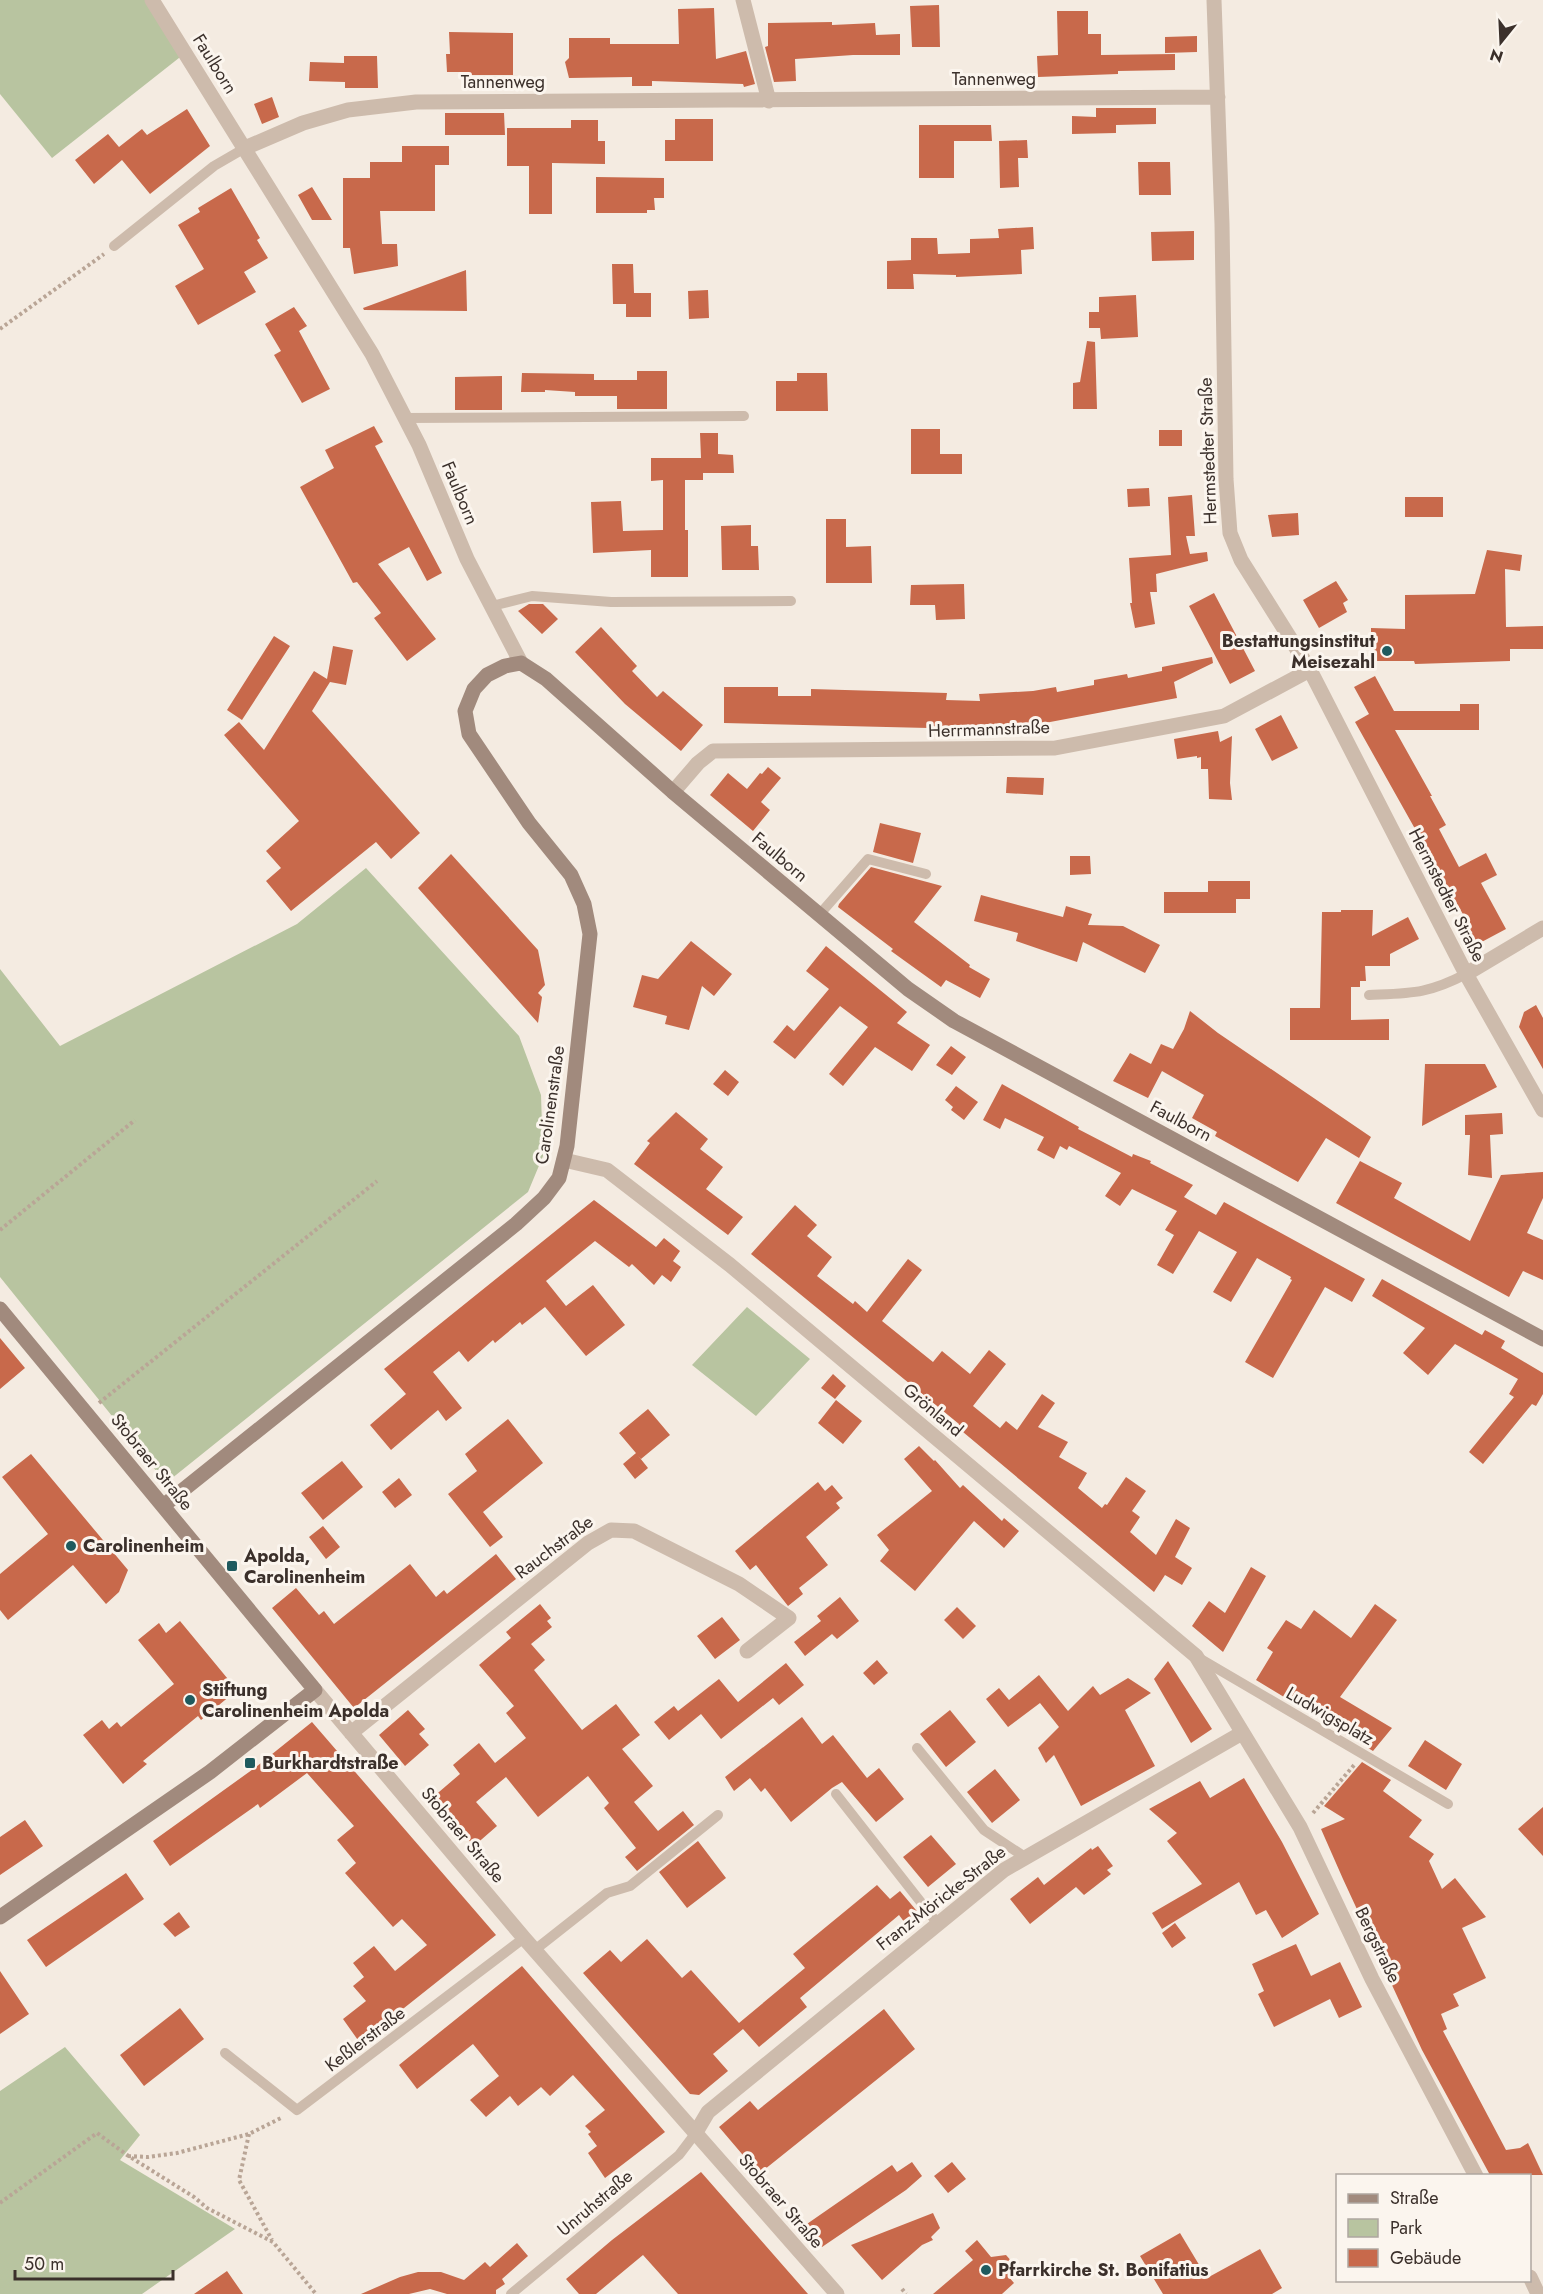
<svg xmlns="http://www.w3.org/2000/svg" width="1543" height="2294" font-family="Jost,sans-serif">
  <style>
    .green { fill: #b8c4a0 }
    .building { fill: #c8694b }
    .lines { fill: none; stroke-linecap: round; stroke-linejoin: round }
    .path { stroke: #b9a596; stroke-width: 4; stroke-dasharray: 3 3; stroke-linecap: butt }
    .lane { stroke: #cdbbac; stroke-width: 10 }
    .street { stroke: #cdbbac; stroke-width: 15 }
    .secondary { stroke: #a18a7d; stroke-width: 15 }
    .poi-dot { fill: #1f5a5e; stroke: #fbf5ee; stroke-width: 2 }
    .labels { text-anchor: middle; stroke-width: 6; stroke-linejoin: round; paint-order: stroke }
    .street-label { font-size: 18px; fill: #3b302b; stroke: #fbf5ee }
    .poi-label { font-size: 18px; font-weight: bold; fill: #3b302b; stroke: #fbf5ee; text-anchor: start }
  </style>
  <rect width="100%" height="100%" fill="#f4ebe1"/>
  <path class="green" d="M0,0H152L184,54L52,158L0,94Z
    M366,868L519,1036L541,1095L543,1156L528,1192L166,1483L0,1277V969L60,1046L297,924Z
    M747,1307L810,1359L756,1416L692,1365Z
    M65,2047L140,2135L120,2160L235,2229L142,2294H0V2091Z"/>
  <path class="building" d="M939,5L940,47H912L910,6Z
    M714,8L716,59L746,51L755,84L744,87L743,84L652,81V86H632V77L569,78L565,62L569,58V38H610V44H679L678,9Z
    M1057,11H1088V34H1101V55L1175,54V70L1118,71V74L1038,77L1037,56L1058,55Z
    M832,22V25L875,23L876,35L900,34V55H853L795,59L796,81L774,82L765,47L768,46V23Z
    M449,32L513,33V75H469V72H447L446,54H450Z
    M1197,36V52L1165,53V37Z
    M344,56H377L378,88H345V82L309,81L310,62L344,63Z
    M272,97L279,117L262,124L254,104Z
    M1096,108H1156V124L1116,125V133L1072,134V116L1096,117Z
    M187,109L210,146L150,194L122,160L94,184L75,160L108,134L119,147L142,129L147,135Z
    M445,113H504L505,135H445Z
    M675,119H713V161H665V140H675Z
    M571,120H598V141H605V164L552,163V214H529V166H507V128H571Z
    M919,125H991L992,141H954V178H919Z
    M1027,140L1028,158H1018L1019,187L1000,188L999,141Z
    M402,146H449V165H435V211H380L382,244H397L398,266L354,274L350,248H343V178H370V162H402Z
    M1138,162H1170L1171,195H1139Z
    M596,177L664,178V198H654L655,210H647V213H596Z
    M312,187L332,220H312L298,195Z
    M231,188L260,238L257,240L268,258L244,272L256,292L198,325L175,286L204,269L178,225L200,212L198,208Z
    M1033,227L1034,249L1021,250L1022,274L956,277V275L913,274L914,289H887V261L911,260V238H937L938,254L970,253V239L999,238L998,229Z
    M1194,231V260L1152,261L1151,232Z
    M612,264H633L634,293H651V317H626V304H613Z
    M466,270L467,311L364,310L363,308Z
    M708,290L709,318L689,319L688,291Z
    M1136,295L1138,337L1101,339L1100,328H1089V312H1099V297Z
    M294,307L307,326L299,331L330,389L302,403L274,355L281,351L265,324Z
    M1087,341L1095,342L1097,409H1073V383L1080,382Z
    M637,371H667V409H617V396H575V392L545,390V392H521L522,373L594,374V380H637Z
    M797,373H827L828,411H776V381H797Z
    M502,376V410H455V377Z
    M374,426L383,442L375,446L442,573L427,581L409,547L378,564L436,639L407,661L374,618L381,613L357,582L353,583L300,487L334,468L325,450Z
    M911,429H940V454H962V474H911Z
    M1159,430H1182V446H1159Z
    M700,433H718V454L733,455L734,473H703V480H685V530H688V577H651V550L593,553L591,502L621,501L623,531L663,530V480L651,481V458H701Z
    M1149,488L1150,506L1128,507L1127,489Z
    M1192,495L1195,536H1186L1190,554L1207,552L1208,561L1156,574L1157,592H1150L1155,624L1135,628L1130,603H1132L1129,558L1171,555L1168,497Z
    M1405,497H1443V517H1405Z
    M1298,513L1299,535L1272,537L1268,515Z
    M826,519H846V547L871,546L872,583H826Z
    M751,525V546H758L759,570H722L721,526Z
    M1487,550L1522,555L1520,571L1505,569L1506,627L1543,626V649H1510V661L1415,664L1414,661H1371V628L1405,629V595L1475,594Z
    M1336,581L1348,600L1343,603L1347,612L1319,628L1303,600Z
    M964,584L965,619L936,620L935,605H910L911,585Z
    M1214,593L1255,671L1230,684L1189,606Z
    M529,604H543L558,619L542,634L518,611Z
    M601,627L637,666L632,671L657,697L663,691L703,725L681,751L625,704L575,652Z
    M274,636L290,646L242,720L227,710Z
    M333,646L353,650L346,685L330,682L312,711L420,833L391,859L376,842L291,911L266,881L281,868L266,851L299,821L224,735L239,722L264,750L314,671L327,679Z
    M1212,657L1213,663L1174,682L1177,698L1029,726L970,729L724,723V687H778V696H811V689L947,693L946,700L980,701L979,694L1033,691L1056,687L1057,692L1094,685V680L1127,674L1128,678L1162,671V667Z
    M1375,676L1394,711H1460V704H1479V730H1395L1432,796H1430L1446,825L1439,829L1459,867L1486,853L1497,875L1481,883L1506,929L1476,945L1461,917L1464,916L1355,722L1369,714L1354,687Z
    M1281,715L1298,748L1272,761L1255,729Z
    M1218,731L1220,742L1232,736L1230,783L1232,800L1209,799L1208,769H1201V757L1197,758V756L1177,759L1174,739Z
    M768,767L781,778L761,802L770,810L753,831L710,795L728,773L747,789L760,773L762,774Z
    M1007,777L1044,778L1043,795L1006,793Z
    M880,823L921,833L913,863L873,852Z
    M451,854L538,950L545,985L538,993L542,997L538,1023L418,888Z
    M1070,856H1090L1091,874L1070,875Z
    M871,867L942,886L914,922L970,965L969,967L990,979L980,998L946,980L941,987L891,951L893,949L838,907L839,904Z
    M1208,881H1250V899H1236V913H1164V892H1208Z
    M981,895L1063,917L1066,906L1092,914L1088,925L1123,926L1160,945L1145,973L1083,942L1077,962L1016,941L1018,933L974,921Z
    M1341,910H1373L1372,936L1408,917L1419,939L1390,954V966H1365L1366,981H1360V987H1351V1020L1389,1019V1040H1290V1008H1320L1322,912H1341Z
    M691,941L732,974L714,996L702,986L689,1030L665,1024L667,1016L633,1007L642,975L658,979Z
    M826,946L907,1012L897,1023L930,1045L912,1071L875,1047L843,1086L829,1074L868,1027L840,1006L795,1059L773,1042L787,1025L794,1031L829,989L806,971Z
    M1536,1005L1543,1018V1069L1519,1027L1524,1012Z
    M1190,1011L1218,1033L1371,1137L1359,1158L1326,1138L1298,1182L1215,1136L1217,1132L1192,1118L1204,1095L1162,1071L1148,1098L1113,1081L1130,1053L1151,1064L1161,1044L1173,1049L1184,1029Z
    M951,1046L966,1057L952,1075L936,1065Z
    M1425,1064H1485L1497,1087L1422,1126Z
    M725,1070L739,1082L728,1096L713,1084Z
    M1002,1084L1079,1127L1078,1129L1132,1157L1133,1154L1151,1161L1150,1163L1193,1185L1184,1197L1216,1215L1224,1202L1365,1279L1352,1302L1325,1287L1273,1378L1245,1362L1292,1280L1290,1279L1291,1277L1257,1258L1231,1302L1213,1292L1237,1252L1199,1231L1173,1274L1157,1265L1174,1235L1165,1230L1177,1211L1132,1189L1120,1206L1105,1196L1121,1173L1069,1146L1067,1150L1060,1146L1054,1159L1037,1150L1044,1137L1005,1118L1000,1129L983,1120Z
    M956,1086L978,1102L964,1120L951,1110L953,1107L945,1100Z
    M676,1112L708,1139L700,1149L723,1167L706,1189L743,1217L728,1235L634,1164L650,1143L647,1141Z
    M1502,1113L1503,1134L1490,1135L1492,1178L1468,1175L1470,1135H1465V1115Z
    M1360,1161L1402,1183L1394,1198L1470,1241L1501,1175L1543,1172V1198L1527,1233L1543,1240V1280L1523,1271L1509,1297L1336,1203Z
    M594,1200L656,1247L664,1238L680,1251L673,1261L681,1267L671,1282L662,1275L654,1285L632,1264L629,1267L595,1241L546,1281L566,1306L593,1285L625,1325L586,1356L545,1307L522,1325L520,1322L495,1343L493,1340L468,1362L459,1351L433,1372L462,1408L446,1421L438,1410L391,1450L370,1425L406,1394L384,1369Z
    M795,1205L817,1225L807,1236L832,1257L817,1276L853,1304L855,1301L867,1312L908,1259L922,1270L882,1321L933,1362L942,1351L970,1374L989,1350L1006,1364L973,1406L1000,1428L1006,1421L1017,1430L1042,1394L1055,1403L1038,1427L1068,1442L1059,1457L1087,1473L1078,1488L1102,1508L1105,1504L1107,1505L1126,1477L1146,1491L1132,1511L1140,1517L1130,1532L1156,1555L1176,1519L1190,1528L1175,1557L1192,1568L1182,1585L1165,1575L1154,1592L957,1427L959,1424L751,1254Z
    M1382,1279L1482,1335L1485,1330L1505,1341L1501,1348L1543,1373V1394L1536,1406L1532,1404L1483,1464L1469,1452L1514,1397L1509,1394L1518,1379L1455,1344L1428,1375L1403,1353L1425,1328L1372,1296Z
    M0,1338L25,1368L0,1389Z
    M833,1374L846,1386L835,1399L821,1388Z
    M836,1400L862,1421L843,1444L818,1423Z
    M648,1409L670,1435L641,1459L619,1433Z
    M508,1419L543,1463L483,1512L503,1537L490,1547L448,1494L477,1471L465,1454Z
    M919,1446L934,1461L935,1460L960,1488L963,1485L1002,1521L1004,1518L1019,1531L1004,1548L974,1521L915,1591L880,1561L889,1550L877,1535L932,1491L904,1459Z
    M636,1453L648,1468L635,1479L623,1464Z
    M31,1454L128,1570L119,1592L106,1604L73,1565L8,1620L0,1610V1574L48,1534L2,1477Z
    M342,1461L363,1487L323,1520L301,1493Z
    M399,1478L412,1495L395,1508L382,1492Z
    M818,1482L825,1491L832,1485L843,1498L836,1503L840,1508L806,1537L828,1565L799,1588L803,1594L788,1606L756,1565L750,1570L735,1551Z
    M323,1526L340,1547L326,1559L309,1537Z
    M496,1554L516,1579L354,1708L272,1608L296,1588L319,1615L324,1611L334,1624L410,1564L436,1597L444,1590L447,1594Z
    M1251,1567L1266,1576L1223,1652L1192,1626L1209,1601L1225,1613Z
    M840,1597L859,1621L837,1639L832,1634L805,1656L794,1642L821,1621L817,1616Z
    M540,1604L551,1618L547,1621L552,1627L531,1644L545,1660L534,1670L582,1730L616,1704L640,1735L622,1749L653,1786L634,1802L658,1831L683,1811L694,1825L637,1871L625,1857L636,1848L604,1808L609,1803L588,1776L538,1817L506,1777L476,1802L497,1826L474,1846L432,1798L460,1774L453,1765L479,1743L495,1763L526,1738L506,1713L514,1706L479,1665L511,1638L506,1632Z
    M1375,1604L1397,1620L1340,1697L1392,1728L1373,1751L1256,1680L1273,1652L1267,1648L1286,1620L1301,1629L1314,1610L1351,1638Z
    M957,1607L976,1626L963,1639L944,1620Z
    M722,1617L740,1640L715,1659L697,1636Z
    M180,1621L237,1690L201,1720L198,1716L143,1761L147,1764L123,1784L83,1735L102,1720L109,1729L117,1722L121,1727L174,1684L138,1640L159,1623L166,1633Z
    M877,1660L888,1673L874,1685L863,1673Z
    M1168,1661L1212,1729L1191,1743L1154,1679Z
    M786,1663L804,1685L779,1705L773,1698L721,1739L701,1714L669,1740L654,1722L674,1706L678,1711L719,1679L738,1702Z
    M1039,1675L1068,1711L1093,1686L1100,1695L1128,1678L1151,1693L1125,1710L1155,1766L1081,1806L1054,1755L1046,1763L1038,1748L1059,1727L1040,1703L1008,1727L986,1699L999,1688L1009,1700Z
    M408,1710L425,1729L419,1734L429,1745L405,1766L379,1735Z
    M950,1710L976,1742L946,1767L920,1734Z
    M802,1717L822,1744L833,1735L867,1778L879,1768L904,1799L876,1822L842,1782L832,1788L791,1822L765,1788L761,1792L750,1778L734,1791L725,1777Z
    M312,1722L496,1935L360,2043L343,2019L366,2001L353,1986L364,1977L353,1963L374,1946L395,1971L427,1945L402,1919L393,1927L345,1873L356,1863L337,1840L354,1826L307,1773L260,1808L258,1804L170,1866L153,1841L256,1767Z
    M1425,1740L1462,1764L1446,1790L1408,1766Z
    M1362,1762L1391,1780L1383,1791L1422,1820L1409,1837L1434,1854L1429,1861L1442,1889L1455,1878L1486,1917L1462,1928L1486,1978L1453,1994L1459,2006L1441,2014L1447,2029L1443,2031L1506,2150L1520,2148L1528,2143L1543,2175H1490L1422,2050L1343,1879L1321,1829L1345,1819L1324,1806Z
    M995,1769L1020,1800L992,1823L967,1792Z
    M1244,1778L1282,1842L1319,1914L1282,1938L1266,1910L1256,1915L1239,1882L1162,1929L1152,1913L1202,1884L1167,1841L1177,1833L1149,1809L1200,1781L1210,1798Z
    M1543,1807V1856L1518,1829Z
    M25,1820L43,1846L0,1875V1837Z
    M931,1835L956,1864L928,1887L903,1857Z
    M698,1841L726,1878L687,1908L659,1872Z
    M1098,1846L1113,1866L1107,1870L1111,1874L1084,1895L1076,1887L1030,1924L1010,1899L1038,1877L1044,1885L1091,1848L1092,1850Z
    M126,1873L144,1899L46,1967L27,1940Z
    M877,1885L890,1899L900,1891L921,1916L908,1927L899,1915L800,1998L807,2007L759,2047L743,2029L713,2054L728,2071L699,2095L690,2094L583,1973L610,1950L621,1962L647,1939L682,1978L691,1970L739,2023L805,1968L793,1954Z
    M179,1912L190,1927L175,1937L163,1924Z
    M1175,1923L1186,1938L1172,1948L1162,1933Z
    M1296,1944L1311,1976L1340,1962L1362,2007L1339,2018L1330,1999L1274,2027L1258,1994L1264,1991L1252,1964Z
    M522,1966L665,2132L605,2178L588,2153L597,2146L588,2134L591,2132L585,2126L605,2110L573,2075L550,2096L541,2087L518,2106L510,2096L486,2117L470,2100L499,2076L473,2044L417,2089L399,2065Z
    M0,1971L29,2014L0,2034Z
    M180,2008L204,2039L144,2086L120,2055Z
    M884,2009L915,2049L759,2174L719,2127L750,2101L758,2110Z
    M912,2162L922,2176L906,2190L822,2247L804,2226L892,2165L897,2172Z
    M952,2162L966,2179L948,2193L934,2176Z
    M701,2172L808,2294H678L643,2255L596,2294H579L566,2279L612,2240Z
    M933,2213L940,2228L931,2237L933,2240L922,2245L882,2280L851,2245Z
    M1180,2233L1207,2278L1260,2249L1282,2288L1272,2294H1163L1140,2256Z
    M977,2240L991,2257L1006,2255L1013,2263L1008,2276L1014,2283L1002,2294H933L973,2260L965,2251Z
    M517,2243L528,2256L502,2279L505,2284L496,2290V2294H447L430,2289L409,2294H361L400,2277L418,2272H441L464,2280L485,2262L490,2267Z
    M227,2271L243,2294H194Z"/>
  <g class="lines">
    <path class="path" d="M0,329L104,254
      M0,1230L135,1120
      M99,1403L377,1181
      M1313,1813L1355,1764
      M249,2134L239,2180L272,2240
      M128,2156L148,2157L177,2153L249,2134L281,2118
      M0,2203L97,2133L127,2155L194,2197L207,2208L273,2242L316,2294
      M902,2289L906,2294"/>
    <path class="lane" d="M114,246L214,166L245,148
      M405,418L744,416
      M492,606L532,596L611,602L791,601
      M819,915L868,859L926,874
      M1369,995C1411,993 1428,994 1466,974
      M1199,1658L1448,1804
      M917,1748L984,1830L1025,1857
      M836,1794L938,1924
      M536,1949L607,1893L630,1886L718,1815
      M225,2053L297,2110L524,1938
      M511,2294L679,2155L695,2134"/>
    <path class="street" d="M152,0L372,354L419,445L467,559L521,663
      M743,0L769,101
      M1214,0L1222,224L1226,479L1230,533L1241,560L1310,670L1466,974L1543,1110
      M245,148L303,123L348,110L416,102L1218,97
      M673,792L698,763L713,751L1055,748L1224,716L1310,670
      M1466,974L1543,928
      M564,1160L607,1170L730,1265L1196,1656L1300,1827L1372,1979L1476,2176
      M315,1690L524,1938L837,2294
      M351,1733L588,1543L611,1530L634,1531L739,1584L789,1618L747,1651
      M695,2134L708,2112L1004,1870L1242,1733
      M1530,2277L1538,2294"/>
    <path class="secondary" d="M0,1309L315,1690L210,1772L0,1917
      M163,1506L516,1224L544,1198L559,1178L567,1146L590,934L584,904L571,875L529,823L469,734L465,711L474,689L487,675L505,666L521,663L546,679L673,792L908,989L954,1021L1543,1339"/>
  </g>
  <g class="poi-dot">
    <circle cx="1387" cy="651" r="6"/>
    <circle cx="71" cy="1546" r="6"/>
    <rect x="226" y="1560" width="12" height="12" rx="3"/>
    <circle cx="190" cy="1700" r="6"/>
    <rect x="244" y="1757" width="12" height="12" rx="3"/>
    <circle cx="986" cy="2270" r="6"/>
  </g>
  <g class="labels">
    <g class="street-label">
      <text transform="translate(215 64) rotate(58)" y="6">Faulborn</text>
      <text x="994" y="85">Tannenweg</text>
      <text x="503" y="88">Tannenweg</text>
      <text transform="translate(1208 451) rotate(-92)" y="6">Hermstedter Straße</text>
      <text transform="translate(460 493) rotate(67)" y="6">Faulborn</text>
      <text transform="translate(989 729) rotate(-2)" y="6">Herrmannstraße</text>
      <text transform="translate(780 857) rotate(40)" y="6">Faulborn</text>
      <text transform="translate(1447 895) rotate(63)" y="6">Hermstedter Straße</text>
      <text transform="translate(550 1105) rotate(-82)" y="6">Carolinenstraße</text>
      <text transform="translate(1181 1121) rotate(28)" y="6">Faulborn</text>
      <text transform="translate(933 1410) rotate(40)" y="6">Grönland</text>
      <text transform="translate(152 1462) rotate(51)" y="6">Stobraer Straße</text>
      <text transform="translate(554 1547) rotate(-37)" y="6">Rauchstraße</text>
      <text transform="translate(1330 1716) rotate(30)" y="6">Ludwigsplatz</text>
      <text transform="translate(463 1835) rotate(50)" y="6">Stobraer Straße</text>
      <text transform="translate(941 1898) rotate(-38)" y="6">Franz-Möricke-Straße</text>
      <text transform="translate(1378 1945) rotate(64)" y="6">Bergstraße</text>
      <text transform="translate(365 2039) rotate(-37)" y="6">Keßlerstraße</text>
      <text transform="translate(781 2201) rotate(49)" y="6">Stobraer Straße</text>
      <text transform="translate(595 2203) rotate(-40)" y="6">Unruhstraße</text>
    </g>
    <g class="poi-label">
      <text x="1375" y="647" text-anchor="end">Bestattungsinstitut<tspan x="1375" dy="21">Meisezahl</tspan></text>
      <text x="83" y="1552">Carolinenheim</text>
      <text x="244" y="1562">Apolda,<tspan x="244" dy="21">Carolinenheim</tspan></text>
      <text x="202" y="1696">Stiftung<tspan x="202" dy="21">Carolinenheim Apolda</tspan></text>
      <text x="262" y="1769">Burkhardtstraße</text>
      <text x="998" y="2276">Pfarrkirche St. Bonifatius</text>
    </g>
  </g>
  <rect x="1336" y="2174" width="195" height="108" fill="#fbf5ee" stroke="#aea6a0" stroke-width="1.5"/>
  <rect x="1348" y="2194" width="30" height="9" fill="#a18a7d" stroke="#aea6a0" stroke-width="1.5"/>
  <text x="1390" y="2204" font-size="18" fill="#3b302b">Straße</text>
  <rect x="1348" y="2219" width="30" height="18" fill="#b8c4a0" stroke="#aea6a0" stroke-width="1.5"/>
  <text x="1390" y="2234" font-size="18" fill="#3b302b">Park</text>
  <rect x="1348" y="2249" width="30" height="18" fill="#c8694b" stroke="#aea6a0" stroke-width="1.5"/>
  <text x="1390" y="2264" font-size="18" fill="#3b302b">Gebäude</text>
  <g transform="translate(1501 42) rotate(198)" stroke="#fbf5ee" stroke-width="4.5" paint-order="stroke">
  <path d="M0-4.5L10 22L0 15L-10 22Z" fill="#3b302b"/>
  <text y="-9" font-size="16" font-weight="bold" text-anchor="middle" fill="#3b302b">N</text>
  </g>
  <path d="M15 2270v9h158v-9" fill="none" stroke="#3b302b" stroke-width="3"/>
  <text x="24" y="2270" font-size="18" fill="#3b302b" stroke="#fbf5ee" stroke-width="4.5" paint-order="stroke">50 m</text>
</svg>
